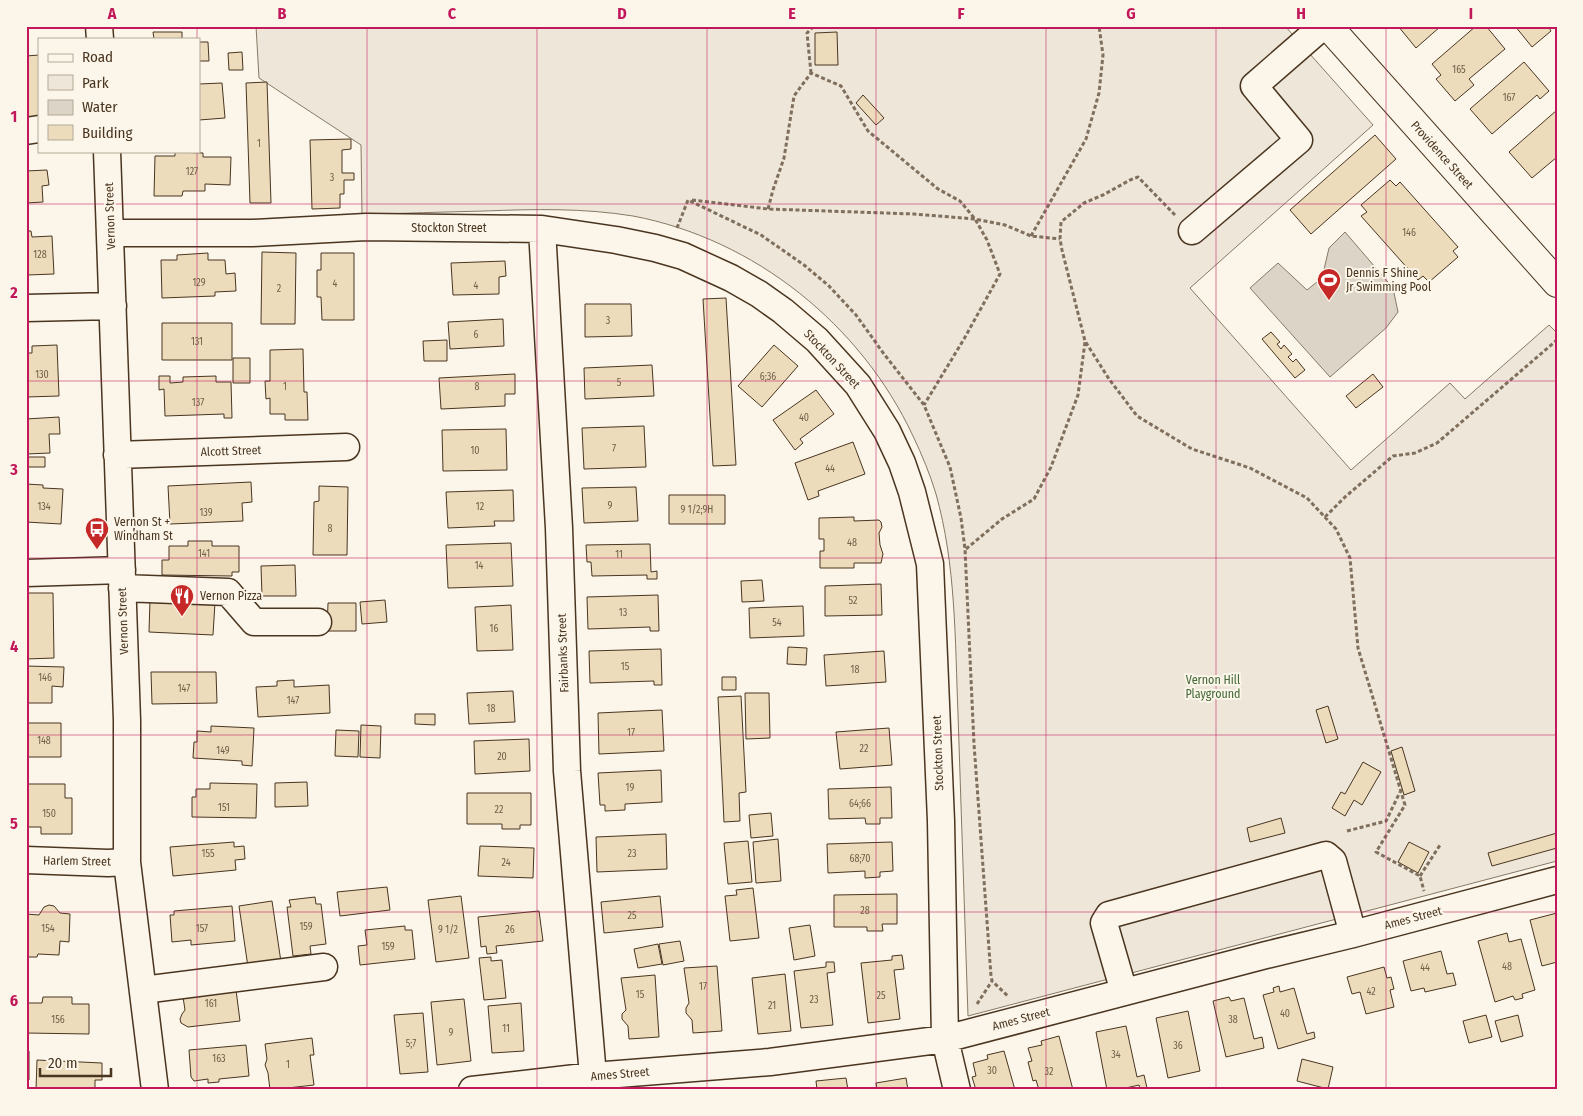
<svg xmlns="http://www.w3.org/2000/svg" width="1583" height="1116" font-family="'Fira Sans Condensed',sans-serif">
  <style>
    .green { fill: #ede6d9; stroke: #887966 }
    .water { fill: #dcd4c6; stroke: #887966 }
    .building { fill: #ecdcbc; stroke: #4a3520 }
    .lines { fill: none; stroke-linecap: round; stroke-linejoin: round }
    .minor-casing { stroke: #4a3520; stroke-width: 29 }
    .major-casing { stroke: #4a3520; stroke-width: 30 }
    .path { stroke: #7f6f5c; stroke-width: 3; stroke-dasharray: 4 2.5; stroke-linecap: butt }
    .minor { stroke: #fbf6e9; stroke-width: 26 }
    .major { stroke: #fbf6e9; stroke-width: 28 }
    .grid { fill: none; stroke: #c2185b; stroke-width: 1; stroke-opacity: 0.55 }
    .labels { text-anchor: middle; stroke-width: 4; stroke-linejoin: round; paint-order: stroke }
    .number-label { font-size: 10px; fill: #725f47 }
    .street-label { font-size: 12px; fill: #4a3520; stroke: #fbf6e9 }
    .poi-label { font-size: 12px; fill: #4a3520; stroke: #fbf6e9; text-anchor: start }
    .park-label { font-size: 12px; fill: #436837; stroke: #fbf6e9 }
    .neatline { fill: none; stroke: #c2185b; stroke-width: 2 }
    .grid-label { font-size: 16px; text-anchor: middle; font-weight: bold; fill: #c2185b }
  </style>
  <rect width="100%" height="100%" fill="#fbf6e9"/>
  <path class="green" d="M256,26H1285L1373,125L1190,288L1351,470L1450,383L1465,399L1549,325L1557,333V861L968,1016C965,915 961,815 958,714C955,640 956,565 936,494C930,474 922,455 913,436C861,325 755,239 633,216C584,208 534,209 485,211C444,212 403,213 362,215L361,145L259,78Z"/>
  <path class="water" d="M1345,232L1393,288L1398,312L1386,328L1330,377L1250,288L1278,263L1307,290L1322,278L1329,248Z"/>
  <path class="building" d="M1398,26H1441L1416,48Z
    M1476,26H1486L1505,49L1469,79L1474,85L1455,101L1436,79L1441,75L1432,64Z
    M1515,26H1548L1551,31L1532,47Z
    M153,32H182V39H154Z
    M837,32L838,65H815V33Z
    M199,42H208L209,61H199V77Z
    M242,52L243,70H229L228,53Z
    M39,55V121L26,122V56Z
    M1524,62L1549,91L1540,99L1537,95L1492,134L1470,109Z
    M267,82L271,203H250L246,83Z
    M222,83L225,118L199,120V84Z
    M863,95L884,118L876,125L856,103Z
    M1557,110V157L1532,178L1509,152Z
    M1375,135L1396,159L1311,234L1290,210Z
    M351,139V149L342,150V173H354V180H344V194H340V208L312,209L310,140Z
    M175,152L203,153V157H231L230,185L205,184V191H183L182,196H154L155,156H175Z
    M47,170L49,185L42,186L43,202L26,203V171Z
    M1390,180L1396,186L1400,182L1458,247L1453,251L1458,257L1429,282L1423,276L1418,280L1361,216L1367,212L1361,205Z
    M26,231H31L32,237L52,236L54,274L27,275Z
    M262,252L296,253L295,324H261Z
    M208,253V260H225L226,274L235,273L236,291L215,292V296L162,298L161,260H177V255Z
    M321,253H354V320H322L321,297H317V270H321Z
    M505,261L506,276L499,277V294L453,295L451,263Z
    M726,298L736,465L713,466L703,299Z
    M585,304H631L632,336L585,337Z
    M503,319L504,346L450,349L448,322Z
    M162,323H232V360H162Z
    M1271,332L1280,342L1277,344L1281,349L1284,345L1292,354L1288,357L1293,362L1296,359L1305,370L1295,378L1262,339Z
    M447,340V361H424L423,341Z
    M57,345L59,396L26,397V353H32V346Z
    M774,345L798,366L762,407L738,386Z
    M303,349L304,392H307L308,420H285V414H270V398L266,399L265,381H270V350Z
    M233,358H250V383H233Z
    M652,365L654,396L585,399L584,368Z
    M515,374V394H505V406L441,409L439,378Z
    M1373,374L1383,387L1356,408L1346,396Z
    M159,376H170V383L183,382V377L216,376V382H231L232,418H224V414L165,416L164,389L159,390Z
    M816,390L834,414L800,439L803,443L795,450L773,420Z
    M59,417L60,434H49L50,453L26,454V419Z
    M644,426L646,467L584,469L582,428Z
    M506,429L507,470L443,471L442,430Z
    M853,442L865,474L818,491L819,496L808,500L795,463Z
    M27,457H45V467H27Z
    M251,482L252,502L242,503L243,521L170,524L168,486Z
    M26,484L43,485V488L63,489L61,524L26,522Z
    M319,486L348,487L347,555H313L314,502L319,501Z
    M636,487L638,521L584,523L582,488Z
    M513,490L514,521H494L495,526L448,528L446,492Z
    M669,495H725V524H669Z
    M854,517V521L879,520L881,522L882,527L879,533L880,545L883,554L881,563H854V568H820V551H824V539H819V518Z
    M188,541H212V546H239V572H232V576L162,575V560H169V546H188Z
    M511,543L513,586L448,588L446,545Z
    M650,544L651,572L657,571V579H647V575L592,576L591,562H587L586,545Z
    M295,565L296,596H262L261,566Z
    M762,580L764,601L742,602L741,581Z
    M881,584L882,615L825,616V586Z
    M26,593H53L54,658L26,659Z
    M658,595L659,631H650V627L588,629L587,597Z
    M150,600L215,602L213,635L149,632Z
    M385,600L387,622L362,624L360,602Z
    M328,603H356V631H327Z
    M511,605L513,650L477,651L475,607Z
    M803,606L804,636L750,638L749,608Z
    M788,647L807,648L806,665L787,664Z
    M661,649L662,685H654V681L590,683L589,651Z
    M884,651L886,682L826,686L824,655Z
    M26,666L64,667L63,687L52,686V703H26Z
    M151,672H216L217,703L152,704Z
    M722,677H736V690H722Z
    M294,680V687L329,685L330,713L258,717L256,687L277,686V681Z
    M513,691L515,722L469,724L467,693Z
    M745,693H769L770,738L746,739Z
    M741,696L746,792L739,793L740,821L724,822L718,697Z
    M1328,706L1338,739L1326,743L1316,710Z
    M662,710L664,751L599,754L598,713Z
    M415,714H435V725L415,724Z
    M26,723H61V757H26Z
    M361,725L381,726L380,758L360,757Z
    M211,726L254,728L252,766L242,765V761L193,758L194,742H197V731L211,732Z
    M889,728L892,765L840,769L836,732Z
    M336,730L359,731L358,757L335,756Z
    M529,739L530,771L475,774L474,741Z
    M1402,747L1415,791L1404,795L1391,751Z
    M1363,762L1381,772L1362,805L1354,800L1345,816L1332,808L1341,792L1345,794Z
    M661,770L662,802L625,804V810L605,811V805H600L598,773Z
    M307,782L308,806L275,807V783Z
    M210,783L257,784L256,818L192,817V797H196V789H210Z
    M26,784H65V798H72V834H41V827H26Z
    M891,787L892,818H880V824H866L865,818L829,819L828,789Z
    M467,793H531V825H520V829H502V824H467Z
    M771,813L773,836L751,838L749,815Z
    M1281,818L1285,833L1250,842L1247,828Z
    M1557,833V848L1492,866L1488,853Z
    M666,834L667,869L597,872L596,837Z
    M778,839L781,881L756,883L753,842Z
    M748,841L752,882L728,884L724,843Z
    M234,842V847L244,846L245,859L235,860L236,870L173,876L170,847Z
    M892,842L893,871L880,872V877L865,878V871L828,873L827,844Z
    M1409,842L1429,852L1418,873L1398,862Z
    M480,846L534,848L533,878L478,876Z
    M387,887L390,910L340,916L337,892Z
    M753,888L759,938L730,941L725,896L737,895L736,890Z
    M897,894V924H882L883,931H867V927H834V895Z
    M461,896L469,958L436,962L428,900Z
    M660,896L663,927L604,933L601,902Z
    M315,897L316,904H321L326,944L310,946L311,954L293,956L287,907H291L289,900Z
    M272,901L281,962L248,967L239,906Z
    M49,905L54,906L60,913L70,914L69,942L60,941L59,955L38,954L37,957H26V914L39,915L44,907Z
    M232,906L235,941L191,945V940L172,942L170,915H174V911Z
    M539,911L543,941L496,946L497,953L487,954L486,946L481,947L478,917Z
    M1557,913V962L1542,966L1530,920Z
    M810,925L815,956L794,960L789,928Z
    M405,926V930H412L415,959L360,965L358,946L367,945L365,930Z
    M1507,933L1509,942L1521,939L1535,990L1522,994L1523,998L1515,1000L1513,996L1495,1002L1478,941Z
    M680,941L684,961L663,965L659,944Z
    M658,944L662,964L638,968L634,949Z
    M1441,951L1447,974L1453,973L1456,985L1425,992L1424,988L1411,991L1403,961Z
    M902,955L904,969L894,970L900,1019L868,1023L861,963L892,960V956Z
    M491,957V961L502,960L506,998L484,1000L479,958Z
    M826,962H834L835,972L827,973L833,1025L801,1028L794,971L826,967Z
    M717,966L722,1031L693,1033L692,1020L686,1013V1008L689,1003L684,968Z
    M1384,967L1387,978L1391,977L1394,989L1390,990L1394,1007L1366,1014L1360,992L1352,994L1347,977Z
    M785,974L791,1031L758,1034L752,978Z
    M655,975L659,1037L629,1039L628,1026L622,1019V1014L626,1010L621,978Z
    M1279,986L1280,992L1294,988L1307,1034L1314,1032L1315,1038L1278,1049L1263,995L1274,992L1273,988Z
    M236,990L240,1021L188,1027L181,1023L180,1019L182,1014L185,1010L183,997Z
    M43,997H72V1004H89V1034L26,1033V1003H42Z
    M1229,997L1231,1001L1244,998L1254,1039L1262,1037L1264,1048L1226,1057L1213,1001Z
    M464,999L471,1061L437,1065L431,1002Z
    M521,1003L524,1051L492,1053L488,1006Z
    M1188,1011L1200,1071L1168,1078L1156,1018Z
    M423,1013L428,1072L400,1074L394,1015Z
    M1486,1015L1492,1037L1469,1043L1463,1021Z
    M1518,1015L1523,1036L1501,1042L1495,1021Z
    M1126,1026L1137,1077L1144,1075L1147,1088L1140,1089L1139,1085L1117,1090H1107L1096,1032Z
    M1059,1036L1073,1090H1039L1036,1080L1033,1081L1028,1062L1032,1061L1028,1048L1042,1045L1041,1041Z
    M312,1038L314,1055H310L314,1085L270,1090L268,1073L265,1065L267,1059L265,1044Z
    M246,1045L249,1076L219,1079V1082L208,1083V1079L194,1081L191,1077L189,1050Z
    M26,1051H29V1080H26Z
    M1004,1051L1015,1090H976L972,1077L976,1076L973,1063L988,1059L987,1055Z
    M1302,1059L1333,1067L1328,1089L1297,1081Z
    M37,1060L102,1063V1080H95V1090H36Z
    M846,1078L848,1090H817L816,1081Z
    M906,1078L908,1090H877L876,1083Z"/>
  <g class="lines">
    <g class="minor-casing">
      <path id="minor" d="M99,26L100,39
        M26,131L39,129
        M107,151L127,720V862L155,1090
        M542,229L559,528L567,771L593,1076
        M1192,231L1299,140L1254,86L1323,26
        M111,233H253L366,227L542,229L616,240L655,248L683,256L731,278L759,294L783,311L817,340L858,385L887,431L902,463L912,492L930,564L941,821L945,1039L957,1090
        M26,308L113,306
        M117,455L346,447
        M26,573L122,570
        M122,588L228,592L254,622H318
        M26,860L108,863L127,862
        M143,990L324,967
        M1124,992L1104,923L1109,915L1326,855L1333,861L1353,934
        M472,1090L593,1076L770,1062L945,1039L1266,955L1353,934L1557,880"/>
    </g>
    <g class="major-casing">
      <path id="major" d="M1328,26L1557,283"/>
    </g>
    <path class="path" d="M811,73L807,33L814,26
      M692,200L768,209L914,214L975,219L1005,225L1031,236L1060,239
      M768,209L773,190L784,158L794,96L811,73L841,86L868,131L938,189L960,201L975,219L987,240L1000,274L964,339L924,405
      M1175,215L1138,177L1130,180L1103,195L1084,203L1061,222L1060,239L1062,250L1085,341L1109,379L1137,416L1192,449L1250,468L1307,498L1336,529L1350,558L1358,648L1405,805L1376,852L1420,876L1424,891
      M677,228L688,200L761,235L804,265L829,286L856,315L884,354L924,405L950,467L961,518L965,549L974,744L991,976L992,981L1009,997
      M1031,236L1086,139L1099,93L1103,55L1099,26
      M1325,517L1345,497L1393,456L1415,453L1437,443L1557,340
      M966,549L1002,519L1034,499L1051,467L1078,395L1085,342
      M1347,831L1386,821L1400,792
      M1420,876L1440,845
      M977,1004L992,981"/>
    <use href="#minor" class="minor"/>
    <use href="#major" class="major"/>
  </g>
  <path class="grid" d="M197,26V39M367,26V1090M537,26V1090M707,26V1090M876,26V1090M1046,26V1090M1216,26V1090M1386,26V1090M197,151V1090M26,204H1557M26,381H1557M26,558H1557M26,735H1557M26,912H1557"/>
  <defs>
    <g id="stadium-pin" transform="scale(1.25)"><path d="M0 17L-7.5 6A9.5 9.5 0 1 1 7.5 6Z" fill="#c62828" stroke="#fbf6e9"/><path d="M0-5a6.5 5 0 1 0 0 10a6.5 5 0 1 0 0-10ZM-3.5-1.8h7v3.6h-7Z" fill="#fff"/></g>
    <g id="bus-pin" transform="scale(1.25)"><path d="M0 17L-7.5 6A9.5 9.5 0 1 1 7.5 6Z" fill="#c62828" stroke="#fbf6e9"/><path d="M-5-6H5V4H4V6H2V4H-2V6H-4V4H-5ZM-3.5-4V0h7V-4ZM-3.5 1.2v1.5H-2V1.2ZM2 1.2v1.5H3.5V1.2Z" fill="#fff"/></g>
    <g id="restaurant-pin" transform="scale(1.25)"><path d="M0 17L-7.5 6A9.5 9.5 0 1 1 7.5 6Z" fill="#c62828" stroke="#fbf6e9"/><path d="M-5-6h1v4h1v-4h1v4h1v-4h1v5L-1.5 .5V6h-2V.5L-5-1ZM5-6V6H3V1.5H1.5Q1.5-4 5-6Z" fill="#fff"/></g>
  </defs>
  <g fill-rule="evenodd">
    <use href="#stadium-pin" x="1329" y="280"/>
    <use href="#bus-pin" x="97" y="529"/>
    <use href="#restaurant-pin" x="182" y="596"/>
  </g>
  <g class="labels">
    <g class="number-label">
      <text x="1459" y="73">165</text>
      <text x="1509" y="101">167</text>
      <text x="259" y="147">1</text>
      <text x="192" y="175">127</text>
      <text x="332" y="181">3</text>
      <text x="1409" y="236">146</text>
      <text x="40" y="258">128</text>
      <text x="199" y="286">129</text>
      <text x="335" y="287">4</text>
      <text x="476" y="289">4</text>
      <text x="279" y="292">2</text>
      <text x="608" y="324">3</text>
      <text x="476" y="338">6</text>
      <text x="197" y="345">131</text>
      <text x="42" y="378">130</text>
      <text x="768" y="380">6;36</text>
      <text x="619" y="386">5</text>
      <text x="285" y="390">1</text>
      <text x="477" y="390">8</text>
      <text x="198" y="406">137</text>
      <text x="804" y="421">40</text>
      <text x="614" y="452">7</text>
      <text x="475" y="454">10</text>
      <text x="830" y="472">44</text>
      <text x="610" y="509">9</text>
      <text x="44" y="510">134</text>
      <text x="480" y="510">12</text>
      <text x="697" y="513">9 1/2;9H</text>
      <text x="206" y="516">139</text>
      <text x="330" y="532">8</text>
      <text x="852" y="546">48</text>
      <text x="204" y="557">141</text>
      <text x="619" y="558">11</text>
      <text x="479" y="569">14</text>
      <text x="853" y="604">52</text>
      <text x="623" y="616">13</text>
      <text x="777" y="626">54</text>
      <text x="494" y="632">16</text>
      <text x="625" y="670">15</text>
      <text x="855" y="673">18</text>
      <text x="45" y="681">146</text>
      <text x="184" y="692">147</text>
      <text x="293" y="704">147</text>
      <text x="491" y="712">18</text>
      <text x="631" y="736">17</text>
      <text x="44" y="744">148</text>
      <text x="864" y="752">22</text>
      <text x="223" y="754">149</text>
      <text x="502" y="760">20</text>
      <text x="630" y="791">19</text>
      <text x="860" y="807">64;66</text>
      <text x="224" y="811">151</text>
      <text x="499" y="813">22</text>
      <text x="49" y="817">150</text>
      <text x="208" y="857">155</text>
      <text x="632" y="857">23</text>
      <text x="860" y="862">68;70</text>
      <text x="506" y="866">24</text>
      <text x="865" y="914">28</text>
      <text x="632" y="919">25</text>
      <text x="306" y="930">159</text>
      <text x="48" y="932">154</text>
      <text x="202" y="932">157</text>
      <text x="448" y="933">9 1/2</text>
      <text x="510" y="933">26</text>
      <text x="388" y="950">159</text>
      <text x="1507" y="970">48</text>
      <text x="1425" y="971">44</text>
      <text x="703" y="990">17</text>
      <text x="1371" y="995">42</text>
      <text x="640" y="998">15</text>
      <text x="881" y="999">25</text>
      <text x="814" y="1003">23</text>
      <text x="211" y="1007">161</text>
      <text x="772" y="1009">21</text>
      <text x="1285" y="1017">40</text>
      <text x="58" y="1023">156</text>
      <text x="1233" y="1023">38</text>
      <text x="506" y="1032">11</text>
      <text x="451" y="1036">9</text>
      <text x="411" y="1047">5;7</text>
      <text x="1178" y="1049">36</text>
      <text x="1116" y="1058">34</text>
      <text x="219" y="1062">163</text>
      <text x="288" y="1068">1</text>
      <text x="992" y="1074">30</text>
      <text x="1049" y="1075">32</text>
    </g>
    <g class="street-label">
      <text transform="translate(1442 155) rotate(48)" y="4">Providence Street</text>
      <text transform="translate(110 216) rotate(-92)" y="4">Vernon Street</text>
      <text x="449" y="232">Stockton Street</text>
      <text transform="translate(832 359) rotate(47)" y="4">Stockton Street</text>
      <text transform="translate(231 451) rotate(-2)" y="4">Alcott Street</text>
      <text transform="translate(123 621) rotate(-92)" y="4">Vernon Street</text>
      <text transform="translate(563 653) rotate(-92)" y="4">Fairbanks Street</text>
      <text transform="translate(938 753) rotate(-92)" y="4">Stockton Street</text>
      <text transform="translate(77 861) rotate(1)" y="4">Harlem Street</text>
      <text transform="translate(1413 918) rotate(-15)" y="4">Ames Street</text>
      <text transform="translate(1021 1019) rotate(-15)" y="4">Ames Street</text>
      <text transform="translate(620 1074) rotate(-5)" y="4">Ames Street</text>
    </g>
    <g class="poi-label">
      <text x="1346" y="277">Dennis F Shine<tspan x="1346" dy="14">Jr Swimming Pool</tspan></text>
      <text x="114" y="526">Vernon St +<tspan x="114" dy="14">Windham St</tspan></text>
      <text x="200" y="600">Vernon Pizza</text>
    </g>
    <g class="park-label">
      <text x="1213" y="684">Vernon Hill<tspan x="1213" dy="14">Playground</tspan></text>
    </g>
  </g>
  <rect width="1583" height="1116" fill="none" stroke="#fbf6e9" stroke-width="55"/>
  <rect x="38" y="38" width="162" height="115" fill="#fbf6e9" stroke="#b4a999"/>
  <rect x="48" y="54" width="25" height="8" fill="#fbf6e9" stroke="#b4a999"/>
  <text x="82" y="62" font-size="15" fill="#4a3520">Road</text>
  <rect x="48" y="75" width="25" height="15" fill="#ede6d9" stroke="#b4a999"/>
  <text x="82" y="88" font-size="15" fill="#4a3520">Park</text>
  <rect x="48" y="100" width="25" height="15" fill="#dcd4c6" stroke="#b4a999"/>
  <text x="82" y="112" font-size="15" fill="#4a3520">Water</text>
  <rect x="48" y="125" width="25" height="15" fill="#ecdcbc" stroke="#b4a999"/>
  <text x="82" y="138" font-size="15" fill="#4a3520">Building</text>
  <path d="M40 1068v8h71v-8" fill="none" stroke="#4a3520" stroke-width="2.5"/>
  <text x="48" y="1068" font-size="15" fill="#4a3520" stroke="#fbf6e9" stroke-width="4" paint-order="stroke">20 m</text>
  <rect x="28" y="28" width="1528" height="1060" class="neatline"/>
  <g class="grid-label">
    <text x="112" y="19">A</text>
    <text x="282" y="19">B</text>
    <text x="452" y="19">C</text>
    <text x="622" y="19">D</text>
    <text x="792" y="19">E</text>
    <text x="961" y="19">F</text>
    <text x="1131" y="19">G</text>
    <text x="1301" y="19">H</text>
    <text x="1471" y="19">I</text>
    <text x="14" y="122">1</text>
    <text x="14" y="298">2</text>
    <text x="14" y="475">3</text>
    <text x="14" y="652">4</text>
    <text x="14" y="829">5</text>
    <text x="14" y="1006">6</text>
  </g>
</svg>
